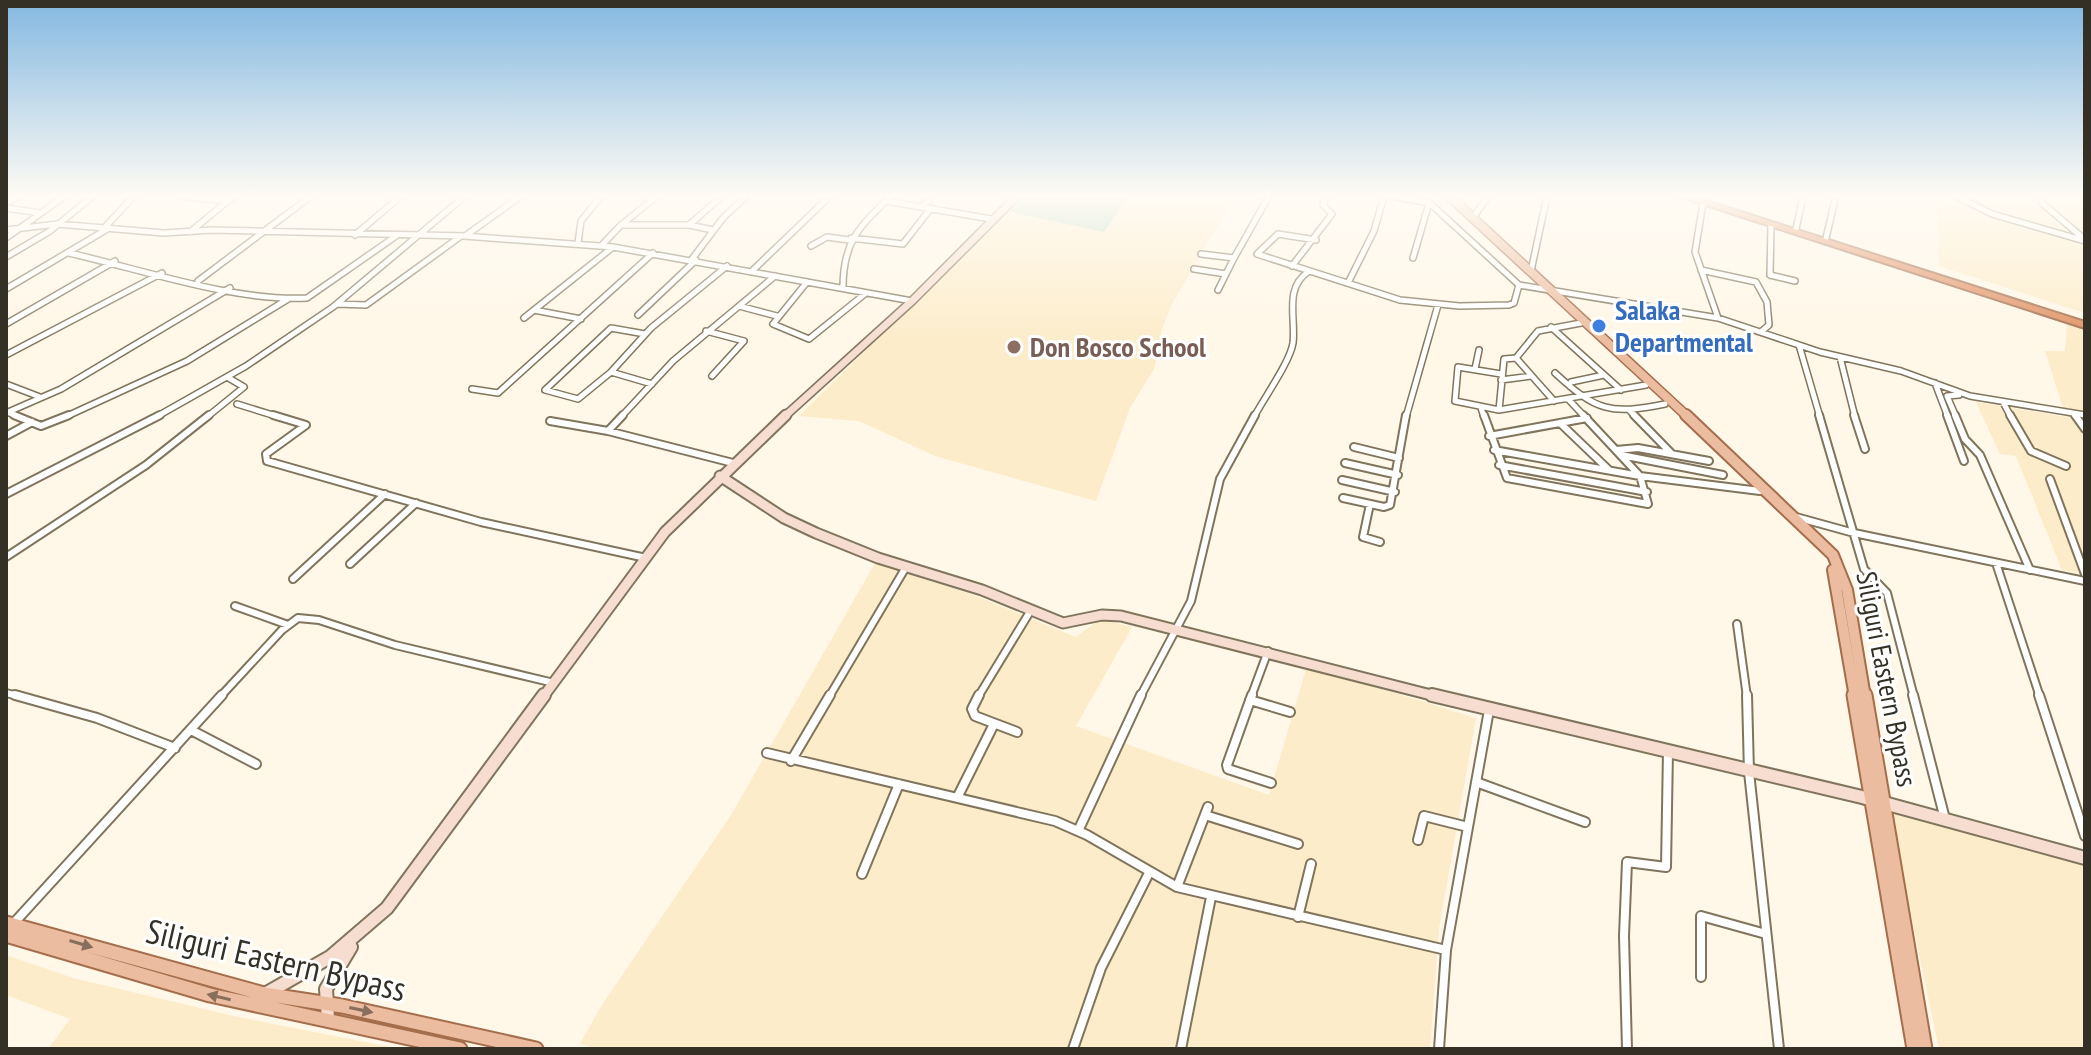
<svg xmlns="http://www.w3.org/2000/svg" width="2091" height="1055" font-family="'PT Sans Narrow',sans-serif">
  <style>
    .built { fill: #fcecc9 }
    .green { fill: #b3d8bf }
    .lines { fill: none; stroke-linecap: round; stroke-linejoin: round }
    .street-far2-casing { stroke: #80755c; stroke-width: 8 }
    .street-far1-casing { stroke: #80755c; stroke-width: 10 }
    .street-casing { stroke: #80755c; stroke-width: 12 }
    .secondary-far2-casing { stroke: #80755c; stroke-width: 10 }
    .secondary-far1-casing { stroke: #80755c; stroke-width: 13 }
    .secondary-casing { stroke: #80755c; stroke-width: 16 }
    .primary-far2-casing { stroke: #a46e4c; stroke-width: 11 }
    .primary-far1-casing { stroke: #a46e4c; stroke-width: 14 }
    .primary-casing { stroke: #a46e4c; stroke-width: 17 }
    .highway-casing { stroke: #a46e4c; stroke-width: 4 }
    .street-far2 { stroke: #fff; stroke-width: 5 }
    .street-far1 { stroke: #fff; stroke-width: 6 }
    .street { stroke: #fff; stroke-width: 8 }
    .secondary-far2 { stroke: #f6ddd0; stroke-width: 7 }
    .secondary-far1 { stroke: #f6ddd0; stroke-width: 9 }
    .secondary { stroke: #f6ddd0; stroke-width: 12 }
    .primary-far2 { stroke: #ecbca0; stroke-width: 8 }
    .primary-far1 { stroke: #ecbca0; stroke-width: 10 }
    .primary { stroke: #ecbca0; stroke-width: 13 }
    .highway { fill: #e08f61; fill-rule: evenodd }
    .oneway { fill: #876f5c }
    .shop-dot { fill: #3f7fe0; stroke: #fff; stroke-width: 3 }
    .education-dot { fill: #8d6e63; stroke: #fff; stroke-width: 3 }
    .labels { text-anchor: middle; stroke-width: 6; stroke-linejoin: round; paint-order: stroke }
    .shop-label { font-size: 28px; font-weight: bold; fill: #366cbe; stroke: #fff; text-anchor: start }
    .education-label { font-size: 28px; font-weight: bold; fill: #785e54; stroke: #fff; text-anchor: start }
    .street-label { font-size: 28px; fill: #343025; stroke: #fff }
    .near-street-label { font-size: 34px; fill: #343025; stroke: #fff }
  </style>
  <rect width="100%" height="100%" fill="#fff7e7"/>
  <path class="built" d="M1022,196H1235L1171,306L1162,329L1154,369L1130,408L1096,501L935,456L859,421L799,416Z
    M1937,196H2085V313L1939,266Z
    M2067,321L2085,327V574L2062,570L2016,456L2000,454L1976,402L2066,417L2045,351H2065Z
    M875,563L971,594L1076,637L1100,619L1132,627L1076,726L1269,795L1307,666L1476,718L1439,929L1430,1049H598L580,1044L600,1008L731,815Z
    M1889,810L2085,864V1049H1939Z
    M6,955L73,978L238,1017L401,1049H48L70,1019L6,995Z"/>
  <path class="green" d="M1026,196H1129L1104,232L1010,212Z"/>
  <g class="lines">
    <g class="street-far2-casing">
      <path id="street-far2" d="M181,196L227,201
        M1392,196L1429,203L1413,258
        M1422,196L1519,285L1718,318L1820,352L1901,371L1970,396L2085,415
        M1956,196L1992,214L2085,241
        M2042,196V203L2083,238
        M886,201L991,219
        M6,203L19,196
        M1703,203L1695,252L1718,318
        M923,206L932,196
        M6,208L40,213
        M1473,218L1488,196
        M621,225L657,196
        M689,225L722,196
        M1771,225L1770,275L1795,281
        M106,226L134,196
        M1796,229L1803,196
        M6,230L57,224L164,233L212,230L464,236L613,247L912,301
        M190,232L234,196
        M355,235L401,196
        M465,236L521,196
        M6,238L65,196
        M851,238L903,244L931,208
        M1826,238L1836,196
        M1316,240L1278,234L1257,254L1400,300L1459,306L1509,305L1514,303L1519,285
        M578,243L581,221L601,196
        M601,246L621,225H689L713,230
        M811,246L827,237L849,240
        M69,253C140,269 235,302 307,298L396,236
        M1201,254L1234,258L1269,196
        M6,257L50,231L93,196
        M692,259L723,218L746,196
        M1292,266L1332,214L1323,205L1326,196
        M1194,269L1226,274L1234,258
        M1701,270L1756,282L1767,302L1769,325L1762,331
        M752,271L830,196
        M1531,271L1547,196
        M198,281L311,196
        M807,282L773,324L809,339L866,293
        M1348,283L1374,231L1384,196
        M843,288C843,241 859,227 891,196
        M6,289L109,228
        M1218,290L1226,274
        M337,304L366,305L461,236
        M739,306L777,316
        M534,310L581,319
        M638,315L696,260
        M524,318L613,247
        M6,324L115,261
        M1551,327L1621,390
        M706,331L744,341L712,376
        M1799,345L1820,417
        M6,355L162,273
        M1840,357L1855,417
        M1516,358L1554,401
        M1475,369L1479,350
        M611,372L578,399L545,390L611,328L645,334
        M1555,373C1596,411 1610,415 1665,404
        M1501,374L1458,367L1455,401L1499,410L1646,385
        M1501,380L1531,376
        M1571,382L1604,375
        M1935,383L1948,417
        M6,384L40,397
        M652,384L611,372L651,328L727,266
        M472,389L498,393L653,253
        M1569,400L1585,417
        M237,404L279,417
        M2004,404L2011,417
        M1481,408L1484,417
        M1499,410L1504,359L1516,358L1538,331L1581,323
        M1630,411L1636,417
        M7,412L19,417
        M6,413L61,389L230,288
        M2074,414L2076,417
        M65,417L187,361L288,299
        M156,417L246,366L333,307L465,196
        M207,417L244,387L227,377
        M621,417L673,361L775,276
        M1254,417C1264,398 1290,362 1293,343C1296,318 1284,288 1308,272
        M1406,417L1438,305
        M1956,417L1947,396L1959,395"/>
    </g>
    <g class="street-far1-casing">
      <path id="street-far1" d="M14,415L41,426L69,415
        M273,415L306,425L266,454L267,461L481,522L646,558
        M1484,415L1507,478L1648,504L1640,476L1583,415
        M1634,415L1672,454
        M1819,415L1864,569L1887,593L1914,697
        M1854,415L1865,449
        M1947,415L1964,461
        M1955,415L1965,439L1980,455L2030,570
        M2010,415L2031,451L2066,466
        M2075,415L2085,429
        M550,421L608,431L733,463
        M1560,423L1609,470
        M608,431L623,415
        M6,436L32,422
        M1489,436L1587,418
        M1354,447L1399,458
        M1494,450L1640,476L1760,491
        M1616,450L1638,448L1709,461
        M1621,455L1723,475
        M1345,463L1398,475
        M1499,465L1647,492
        M2050,479L2085,574
        M1342,480L1395,492
        M6,494L160,415
        M1343,498L1384,507L1390,505L1406,415
        M1370,504L1363,537L1380,542
        M1796,517L1854,533L2085,581
        M6,557L146,465L209,415
        M1996,563L2040,697
        M350,564L416,503
        M293,579L385,494
        M235,606L288,625
        M1737,624L1747,697
        M6,693L22,697
        M220,697L282,630L298,618L319,620L395,645L554,683
        M829,697L906,567
        M978,697L1031,610
        M1140,697L1191,601L1220,479L1255,415
        M1251,697L1268,651"/>
    </g>
    <g class="street-casing">
      <path id="street" d="M15,695L97,718L175,748
        M979,695L972,709L975,716L1017,732
        M1252,695L1227,765L1228,769L1271,783
        M1747,695L1749,772L1779,1049
        M1913,695L1944,815
        M2039,695L2085,836
        M1250,700L1290,712
        M191,730L256,764
        M767,753L1055,821L1087,835L1177,887L1446,950
        M791,761L830,695
        M1476,782L1585,822
        M958,796L994,724
        M1205,815L1298,844
        M1079,829L1141,695
        M1418,840L1424,816L1468,827
        M862,874L899,784
        M1177,887L1208,807
        M1298,917L1311,864
        M13,924L222,695
        M1701,977V916L1766,934
        M1073,1049L1101,968L1149,873
        M1181,1049L1211,897
        M1439,1049L1446,950L1489,710
        M1627,1049L1624,936L1627,862L1666,867L1668,751"/>
    </g>
    <g class="secondary-far2-casing">
      <path id="secondary-far2" d="M784,417L912,301L1017,196"/>
    </g>
    <g class="secondary-far1-casing">
      <path id="secondary-far1" d="M720,476L784,518L816,533L878,558L982,590L1063,623L1102,615L1121,616L1439,697
        M543,697L665,532L786,415"/>
    </g>
    <g class="secondary-casing">
      <path id="secondary" d="M1432,695L1862,797L2085,858
        M265,994L330,957L387,908L544,695
        M328,1019L326,989L351,947"/>
    </g>
    <g class="primary-far2-casing">
      <path id="primary-far2" d="M1449,196L1688,417"/>
    </g>
    <g class="primary-far1-casing">
      <path id="primary-far1" d="M1686,415L1833,555L1847,590L1865,697
        M1833,570L1855,697"/>
    </g>
    <g class="primary-casing">
      <path id="primary" d="M1854,695L1914,1049
        M1865,695L1925,1049
        M6,923L264,994L342,1006L536,1049
        M6,935L210,995L460,1049"/>
    </g>
    <g class="highway-casing">
      <path id="highway" d="M1678,196H1691L2085,322V328Z"/>
    </g>
    <use href="#street-far2" class="street-far2"/>
    <use href="#street-far1" class="street-far1"/>
    <use href="#street" class="street"/>
    <use href="#secondary-far2" class="secondary-far2"/>
    <use href="#secondary-far1" class="secondary-far1"/>
    <use href="#secondary" class="secondary"/>
    <use href="#primary-far2" class="primary-far2"/>
    <use href="#primary-far1" class="primary-far1"/>
    <use href="#primary" class="primary"/>
    <use href="#highway" class="highway"/>
  </g>
  <defs><path id="oneway-solid" d="M-6-.8H1V-3.2L6.5 0L1 3.2V.8H-6Z" transform="scale(2)"/></defs>
  <g class="oneway">
    <use href="#oneway-solid" transform="translate(81 944) rotate(17)"/>
    <use href="#oneway-solid" transform="translate(219 997) rotate(-167)"/>
    <use href="#oneway-solid" transform="translate(361 1010) rotate(12)"/>
  </g>
  <linearGradient id="sky" x2="0" y2="1"><stop stop-color="#83b8e1"/><stop offset="0.57" stop-color="#fffbf4"/><stop offset="1" stop-color="#fffbf4" stop-opacity="0"/></linearGradient>
  <rect width="2091" height="344" fill="url(#sky)"/>
  <circle class="shop-dot" cx="1599" cy="326" r="8"/>
  <circle class="education-dot" cx="1014" cy="347" r="8"/>
  <g class="labels">
    <g class="shop-label">
      <text x="1615" y="320">Salaka<tspan x="1615" dy="32">Departmental</tspan></text>
    </g>
    <g class="education-label">
      <text x="1030" y="357">Don Bosco School</text>
    </g>
    <g class="street-label">
      <text transform="translate(1887 679) rotate(79)" y="10">Siliguri Eastern Bypass</text>
    </g>
    <g class="near-street-label">
      <text transform="translate(276 960) rotate(13)" y="12">Siliguri Eastern Bypass</text>
    </g>
  </g>
  <rect width="2091" height="1055" fill="none" stroke="#343025" stroke-width="16"/>
</svg>
